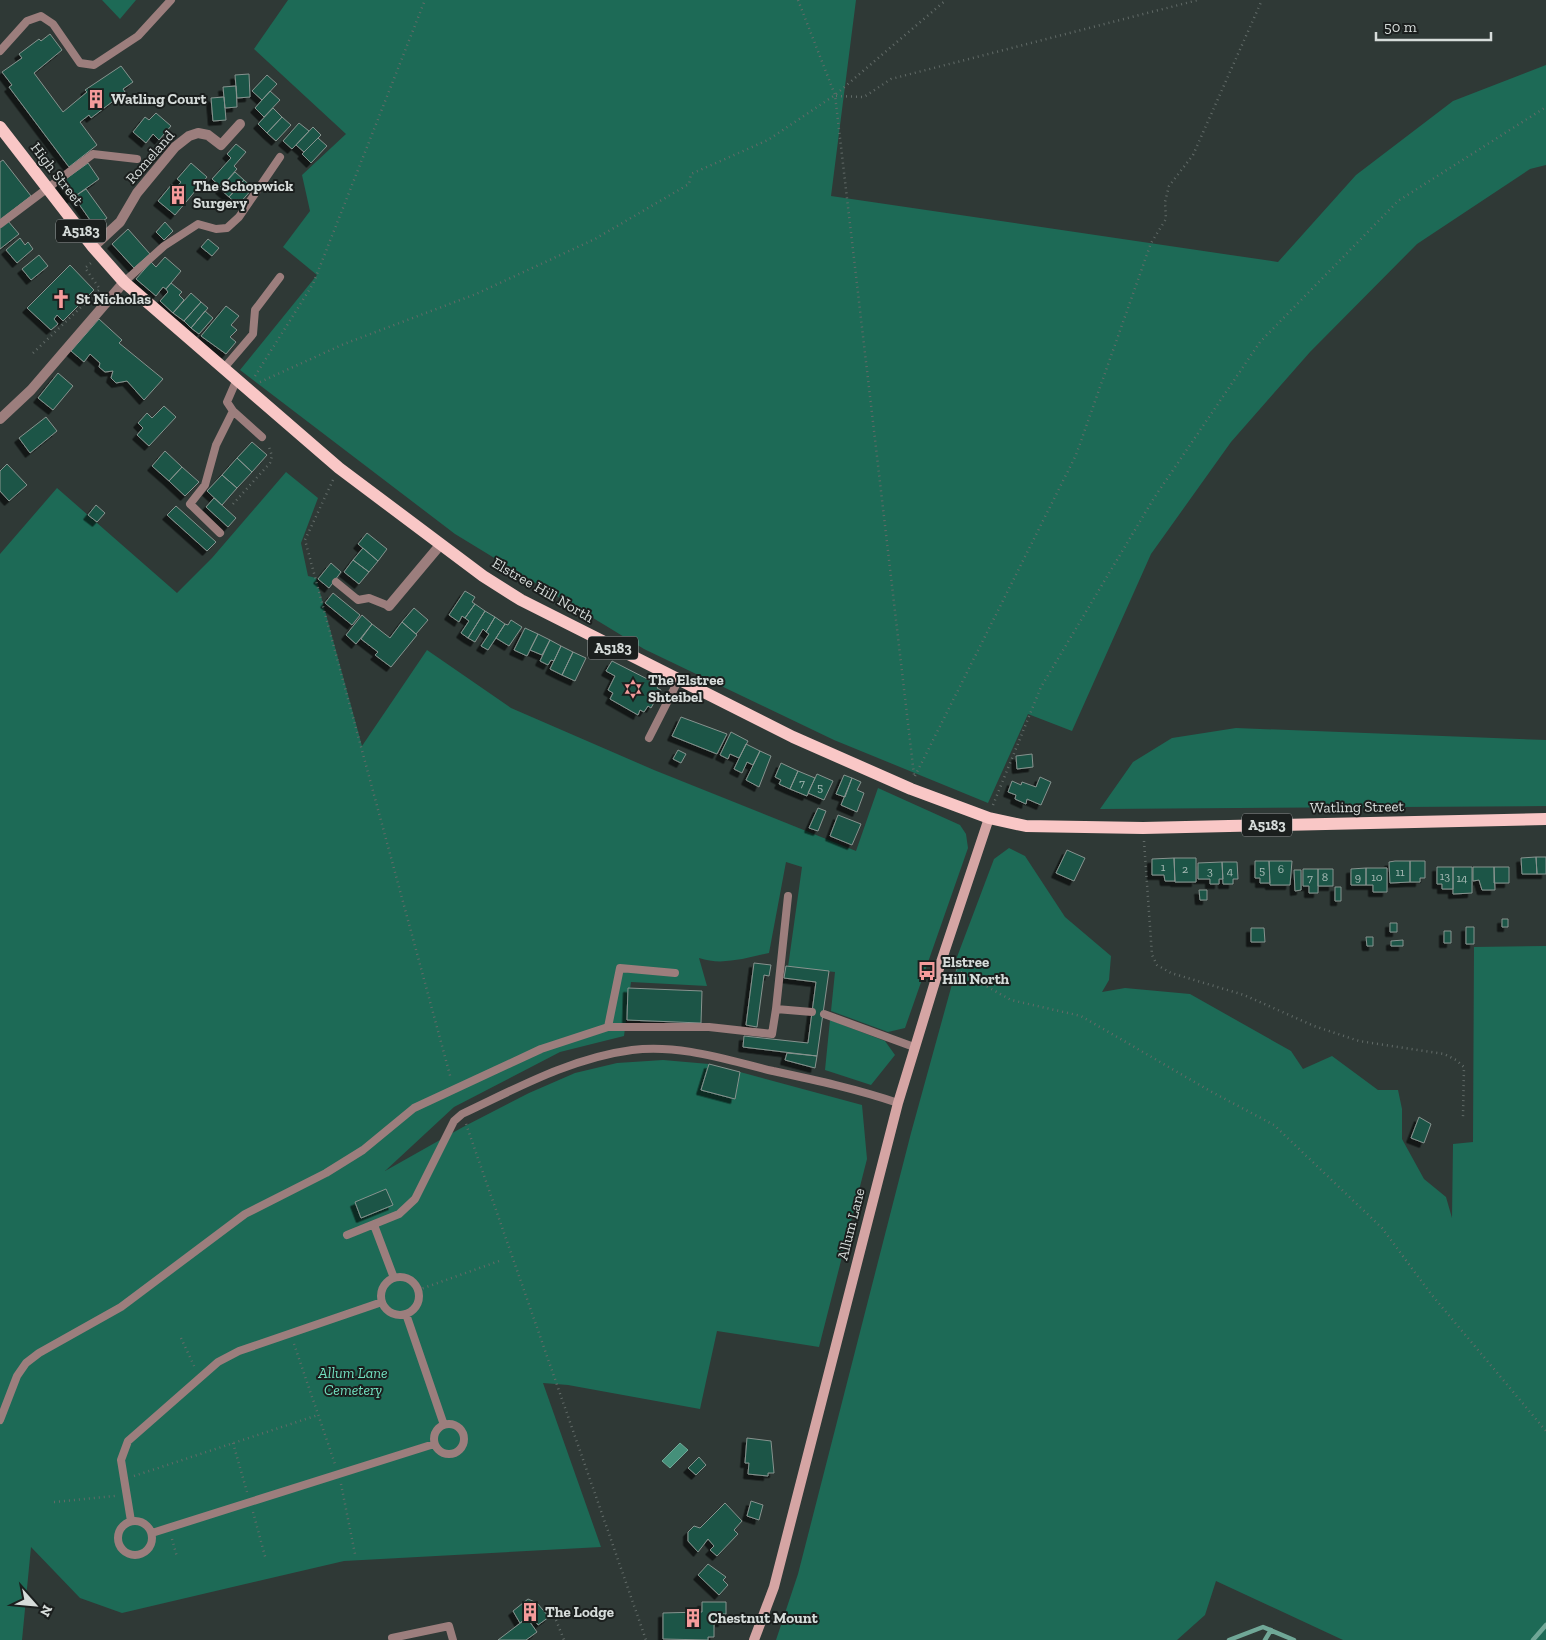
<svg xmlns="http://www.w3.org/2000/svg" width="1546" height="1640" font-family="'Zilla Slab',serif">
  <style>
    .green { fill: #1d6a56 }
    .water { fill: #45907a; stroke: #70a797 }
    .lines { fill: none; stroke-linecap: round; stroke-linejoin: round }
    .stream { stroke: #70a797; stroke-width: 4.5 }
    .building { fill: #1a5546; stroke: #87938f; filter: url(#shadow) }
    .path { stroke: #626b68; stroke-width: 2.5; stroke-dasharray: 1 4; stroke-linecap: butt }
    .service { stroke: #9c7e7d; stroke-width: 8 }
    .minor { stroke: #9c7e7d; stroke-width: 10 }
    .secondary { stroke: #d5a5a4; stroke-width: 10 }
    .primary { stroke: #f9c7c6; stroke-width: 12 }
    .labels { text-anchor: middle; stroke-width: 4; stroke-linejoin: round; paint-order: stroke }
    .number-label { font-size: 12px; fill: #a7bab5 }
    .shield { fill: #1b1f1e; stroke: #9ea3a2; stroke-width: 1 }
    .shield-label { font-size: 14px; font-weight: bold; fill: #d6dcda }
    .poi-label { font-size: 15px; font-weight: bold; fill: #d6dcda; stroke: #1b1f1e; text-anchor: start }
    .street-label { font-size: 15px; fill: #d6dcda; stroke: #1b1f1e }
    .park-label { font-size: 15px; font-style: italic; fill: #72e1c0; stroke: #1b1f1e }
  </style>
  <defs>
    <filter id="shadow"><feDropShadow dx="-4.5" dy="4.5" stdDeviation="0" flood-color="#0009"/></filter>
  </defs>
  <rect width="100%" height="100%" fill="#2f3936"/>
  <path class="green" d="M102,0H136L120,19Z
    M288,0H856L831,196L1278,262L1356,175L1453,101L1546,65V165L1530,169L1417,244L1310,352L1231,442L1151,554L1072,731L1028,714L988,803L834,740L644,649L455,534L240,370L317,275L283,247L310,211L302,175L346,134L254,49Z
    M286,472L318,498L301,543L308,576L316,578L362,746L427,650L511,708L654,770L856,851L878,788L960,825L966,834L968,848L905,1028L888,1032L831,1011L835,972L788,967L802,867L786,862L769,953C746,958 722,966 699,958L707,986L631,982L624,1036L560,1052L454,1107L385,1171L463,1127L529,1093L575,1073L617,1063L663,1060L709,1064L701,1090L735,1099L740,1072L862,1105L867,1159L819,1347L717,1331L700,1409L568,1385L543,1383L601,1547L344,1561L122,1613L80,1598L31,1547L22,1640H0V554L57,488L177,593L212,558Z
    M1236,728L1546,740V806L1100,809L1133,762L1172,738Z
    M1009,848L1025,856L1065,917L1111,956L1109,980L1102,992L1125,988L1190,994L1291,1051L1303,1069L1332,1056L1378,1090H1398L1402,1109V1139L1424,1179L1446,1197L1452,1218L1453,1144L1473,1142L1474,947L1546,946V1640H1343L1216,1581L1205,1615L1177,1640H776L798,1574L911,1133L957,966L954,965L994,859Z
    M830,1020L885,1041L895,1055L871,1085L825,1070Z"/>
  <path class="water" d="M680,1443L688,1450L670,1468L662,1461Z"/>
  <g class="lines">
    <path class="stream" d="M1229,1640L1263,1627L1294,1640
      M1265,1640L1271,1630
      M1533,1640L1546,1625"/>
  </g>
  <path class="building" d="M50,34L62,50L34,73L63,112L87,92L85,90L121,66L133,82L123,89L125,92L91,118L89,115L80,122L97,145L69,167L9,87L12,85L2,72L22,58L19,54L39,39L41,41Z
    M249,74L250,97L237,98L235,75Z
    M267,75L277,84L262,100L252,91Z
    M236,86L237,107L225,108L223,87Z
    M270,91L280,100L264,117L255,108Z
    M224,97L226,120L213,121L211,98Z
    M273,108L282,117L267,133L258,124Z
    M156,113L171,126L159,140L153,134L146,143L133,132L145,117L149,120Z
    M282,117L291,125L276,141L267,133Z
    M299,123L309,131L292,149L283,141Z
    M313,127L321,135L304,152L296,145Z
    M318,138L327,146L311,163L302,154Z
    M236,144L246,152L234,166L237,169L221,187L212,179L231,158L227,154Z
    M3,160L31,196L0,220V162Z
    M88,163L99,179L71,199L60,183Z
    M191,163L207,177L175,215L158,201L172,184L176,188L181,182L177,179Z
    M235,172L244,180L229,197L220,189Z
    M244,180L253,188L238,205L229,197Z
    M86,189L107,218L95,227L74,197Z
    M8,221L19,234L0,249V228Z
    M165,222L173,231L164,240L156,232Z
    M128,229L150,254L134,268L112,244Z
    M20,238L25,245L28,242L33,249L17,263L6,250Z
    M208,239L219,248L212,256L201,247Z
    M39,255L48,266L31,280L22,269Z
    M165,257L181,271L166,289L163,287L156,296L136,279L151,262L156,267Z
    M70,265L94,290L63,321L57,315L54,319L58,324L51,330L27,308Z
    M171,283L182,292L179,295L184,300L173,313L160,301L168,292L166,289Z
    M191,293L201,302L184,321L173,313Z
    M201,302L208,308L191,328L184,321Z
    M226,306L239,316L231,325L237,330L230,337L236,342L226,354L201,336Z
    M205,311L213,318L199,334L191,328Z
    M99,319L122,340L119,343L163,379L144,400L127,381L116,383L111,378L113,371L105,372L99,367L100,363L90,354L84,362L71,351Z
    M58,373L73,386L53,410L38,398Z
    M164,406L176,417L149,446L137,435L143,428L138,423L147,413L152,418Z
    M46,417L57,431L30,453L19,438Z
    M252,442L267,455L252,472L237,458Z
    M165,451L182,467L169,481L152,466Z
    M237,458L252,472L237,488L222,475Z
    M7,464L27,485L9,501L0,491V471Z
    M182,467L199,482L185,496L169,481Z
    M222,475L237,488L222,505L207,491Z
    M214,498L236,518L228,527L206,507Z
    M96,505L105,513L97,522L88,515Z
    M176,506L216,542L207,551L167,515Z
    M367,533L387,549L378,561L358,544Z
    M363,548L378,561L369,572L353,560Z
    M353,560L369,572L359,584L344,572Z
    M331,563L341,572L329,588L318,579Z
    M465,591L475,597L472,602L475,604L465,618L462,616L459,622L449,615Z
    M333,593L360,615L352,625L325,603Z
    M475,604L485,611L468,638L461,633L469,621L465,618Z
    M414,608L428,620L416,634L402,622Z
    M485,611L495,617L486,632L483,629L475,642L468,638Z
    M362,615L372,624L356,644L346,635Z
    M495,617L505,624L488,650L481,646L489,634L486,632Z
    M511,620L522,627L509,646L496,638L505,624L508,625Z
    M402,622L417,635L391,667L375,655L378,652L361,639L372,624L390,638Z
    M525,628L538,634L527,656L514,650Z
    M538,634L550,640L542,655L530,650Z
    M550,640L561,646L554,661L551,660L548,665L540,661Z
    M561,646L573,652L562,675L550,669Z
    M573,652L586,658L575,681L562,675Z
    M612,661L659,685L657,688L661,690L651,708L648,706L644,712L640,710L638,715L610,699L613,693L608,690L615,676L606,671Z
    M681,717L727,734L717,754L672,736Z
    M731,732L748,741L739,758L730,754L728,759L720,755Z
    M746,744L760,751L753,765L747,762L742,773L734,769Z
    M678,750L686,754L681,763L673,759Z
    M760,751L771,756L759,787L746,780Z
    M1032,754L1033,767L1017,769L1016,756Z
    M781,763L798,771L790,789L779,784L781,780L775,777Z
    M798,771L815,778L807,796L790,789Z
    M817,774L833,781L824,800L808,793Z
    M844,775L852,778L845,797L836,794Z
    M1040,777L1051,782L1041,805L1027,799L1026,804L1015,799L1016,795L1008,792L1012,781L1021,785L1022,782L1036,787Z
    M852,778L861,782L857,790L864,793L857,812L841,805Z
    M818,808L826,811L818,831L809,828Z
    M838,815L861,824L852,845L830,836Z
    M1067,850L1085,858L1074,881L1056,873Z
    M1536,857H1546V874H1537Z
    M1536,857L1537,874H1522L1521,858Z
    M1174,858L1175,881H1165L1164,875H1152V859Z
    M1174,858H1196V882H1175Z
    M1255,861H1269L1270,883H1260V878H1255Z
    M1269,861H1292L1290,885H1270Z
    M1395,861H1410V882L1390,883L1389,862Z
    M1410,861H1425V878H1420V882H1410Z
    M1222,862H1237L1238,879H1233V884H1223Z
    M1222,862L1223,879H1219V884H1210V879H1198V863Z
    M1437,867H1453V889H1442V884H1437Z
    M1453,867H1472V893L1453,894Z
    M1473,867H1494L1495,890H1482L1479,880L1473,881Z
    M1494,867H1509V883H1494Z
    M1366,868V885H1351V869Z
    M1366,868H1387V892H1373V885H1366Z
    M1303,869H1318V893H1309V886H1303Z
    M1318,869H1333V886H1318Z
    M1294,870H1301V890L1295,891Z
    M1335,887H1341V901H1335Z
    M1199,890H1207V900H1200Z
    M1502,919H1508V927H1502Z
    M1390,923H1397V932H1390Z
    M1466,927H1474V944H1466Z
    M1251,928H1264L1265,942H1251Z
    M1444,931H1451V943H1444Z
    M1366,937H1373V946H1367Z
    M1403,940V946H1391V941Z
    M754,963L771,965L769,976L764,975L757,1027L746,1025Z
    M786,966L829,971L817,1056L743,1047L744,1036L808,1043L816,982L784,978Z
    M628,988L702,991L701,1023L627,1020Z
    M787,1053L817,1056L815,1068L785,1060Z
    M709,1064L740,1072L735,1099L701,1090Z
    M1419,1117L1431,1124L1424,1143L1411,1138Z
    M386,1189L393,1205L361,1218L355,1202Z
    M747,1438L771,1441L774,1473H768V1476L748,1474L749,1463H745Z
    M699,1457L706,1465L696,1475L688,1468Z
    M751,1501L763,1505L759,1520L747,1516Z
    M725,1503L742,1521L734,1530L738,1534L717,1556L710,1550L714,1546L708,1539L698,1552L688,1541V1532L694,1526L700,1528Z
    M708,1564L726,1577L723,1580L728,1585L719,1595L698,1575Z
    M528,1599L537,1603L549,1617L538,1625L531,1614L520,1623L513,1611Z
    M702,1602H726V1614H723V1622H714V1637H708V1640L663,1639V1613L702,1612Z
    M527,1618L537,1632L526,1640H498Z"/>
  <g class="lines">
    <path class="path" d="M798,0L835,95L914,775
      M836,96L864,97L891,79L1198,0
      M33,353L100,289L85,268L91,263
      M255,376L313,284L425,0
      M260,382L344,344L476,294L595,239L689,184L691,174L768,140L835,95L946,0
      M333,480L305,540L451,1079
      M233,504L270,463L272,456L269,447
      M915,776L1076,455L1151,243L1166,219L1165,202L1169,186L1193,155L1262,0
      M993,805L1041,687L1154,498L1260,342L1398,201L1546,107
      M1144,841L1152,955L1157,965L1171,973L1244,995L1314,1026L1359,1041L1444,1054L1456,1060L1464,1067L1463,1117
      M952,967L1011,1000L1081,1016L1210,1091L1274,1125L1382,1228L1431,1294L1546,1431
      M466,1124L646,1640
      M418,1290L502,1260
      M181,1338L195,1368
      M294,1344L335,1464
      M233,1443L247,1492
      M134,1476L318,1415
      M341,1484L355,1554
      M54,1502L115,1496
      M253,1512L266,1560
      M172,1539L177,1557
      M556,1620L564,1640"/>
    <path class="service" d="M0,51L27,21L41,16L53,24L80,63L94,65L138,36L171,0
      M0,224L93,154L137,159
      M124,282L164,246L198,224L216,229L227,228L239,217L280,157
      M224,368L253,334L255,310L280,277
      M237,379L227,402L233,411L262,437
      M220,533L190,504L205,485L216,445L233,411
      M336,582L358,600L369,598L389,606
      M649,738L678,681
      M788,896L776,1009L812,1012
      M824,1014L914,1047
      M608,1027L620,968L675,973
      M374,1225L394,1278
      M347,1235L399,1214L415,1199L454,1121L462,1114C517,1088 571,1058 632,1050C680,1044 727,1060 773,1071C815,1080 857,1089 898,1103
      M381 1296a19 19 0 1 1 38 0a19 19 0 1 1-38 0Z
      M406,1314L444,1425
      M0,1420L17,1376L26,1363L39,1353L121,1307L245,1214L326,1173L363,1150L414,1108L541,1049L608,1027H709L772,1034L776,1009
      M434 1439a15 15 0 1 1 30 0a15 15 0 1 1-30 0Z
      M118 1538a17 17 0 1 1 34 0a17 17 0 1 1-34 0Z
      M131,1521L121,1460L128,1441L218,1362L239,1351L382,1302
      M152,1533L434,1444
      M392,1638L449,1626L453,1640"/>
    <path class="minor" d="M93,247L120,222L137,193L175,147L189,136L198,133L208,135L221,145L240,124
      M0,419L31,390L124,282
      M389,606L441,544"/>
    <path class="secondary" d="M754,1640L774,1587L898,1103L941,962L989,818"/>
    <path class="primary" d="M0,127L93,247L124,282L339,468L483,576L521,600L793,737L911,789L989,818L1026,826L1143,828L1546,819"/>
  </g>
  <defs>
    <g id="building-bare" transform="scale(1.5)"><path d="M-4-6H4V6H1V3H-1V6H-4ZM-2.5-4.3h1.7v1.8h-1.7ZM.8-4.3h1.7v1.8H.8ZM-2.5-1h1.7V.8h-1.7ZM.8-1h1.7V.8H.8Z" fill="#f59b9b" stroke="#1b1f1e" stroke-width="2.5" paint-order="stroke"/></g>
    <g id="church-bare" transform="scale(1.5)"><path d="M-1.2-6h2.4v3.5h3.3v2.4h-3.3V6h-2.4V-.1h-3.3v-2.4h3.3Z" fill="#f59b9b" stroke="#1b1f1e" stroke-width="2.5" paint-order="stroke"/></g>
    <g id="synagogue-bare" transform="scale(1.5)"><path d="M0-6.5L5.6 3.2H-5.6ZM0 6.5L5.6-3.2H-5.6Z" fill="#f59b9b" stroke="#1b1f1e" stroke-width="2.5" paint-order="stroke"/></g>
    <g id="bus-bare" transform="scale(1.5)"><path d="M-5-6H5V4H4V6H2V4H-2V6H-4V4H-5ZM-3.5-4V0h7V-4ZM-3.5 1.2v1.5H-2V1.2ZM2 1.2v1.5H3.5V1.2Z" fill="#f59b9b" stroke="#1b1f1e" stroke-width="2.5" paint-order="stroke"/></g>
  </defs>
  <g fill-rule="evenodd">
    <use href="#building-bare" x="96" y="99"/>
    <use href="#building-bare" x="178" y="195"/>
    <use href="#church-bare" x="61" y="299"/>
    <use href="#synagogue-bare" x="633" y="689"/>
    <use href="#bus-bare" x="927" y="971"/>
    <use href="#building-bare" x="530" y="1612"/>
    <use href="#building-bare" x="693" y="1618"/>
  </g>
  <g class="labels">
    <g class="number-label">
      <text x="802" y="787">7</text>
      <text x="820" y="791">5</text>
      <text x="1163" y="871">1</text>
      <text x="1185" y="873">2</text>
      <text x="1281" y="873">6</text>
      <text x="1262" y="874">5</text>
      <text x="1210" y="875">3</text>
      <text x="1230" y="875">4</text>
      <text x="1400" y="876">11</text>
      <text x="1445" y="880">13</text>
      <text x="1325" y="881">8</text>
      <text x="1358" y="881">9</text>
      <text x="1377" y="881">10</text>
      <text x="1310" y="882">7</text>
      <text x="1462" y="882">14</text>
    </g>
    <g class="shield">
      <rect x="56" y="219.5" width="50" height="23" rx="4"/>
      <rect x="588" y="636.5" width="50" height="23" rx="4"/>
      <rect x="1242" y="813.5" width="50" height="23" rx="4"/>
    </g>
    <g class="shield-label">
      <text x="81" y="236">A5183</text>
      <text x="613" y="653">A5183</text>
      <text x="1267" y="830">A5183</text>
    </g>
    <g class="poi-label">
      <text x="111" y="104">Watling Court</text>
      <text x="193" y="191">The Schopwick<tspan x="193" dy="17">Surgery</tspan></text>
      <text x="76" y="304">St Nicholas</text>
      <text x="648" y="685">The Elstree<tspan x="648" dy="17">Shteibel</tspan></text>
      <text x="942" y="967">Elstree<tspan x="942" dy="17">Hill North</tspan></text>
      <text x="545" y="1617">The Lodge</text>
      <text x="708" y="1623">Chestnut Mount</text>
    </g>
    <g class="street-label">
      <text transform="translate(150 157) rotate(-49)" y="5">Romeland</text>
      <text transform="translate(57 174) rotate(52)" y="5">High Street</text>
      <text transform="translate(543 590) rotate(30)" y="5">Elstree Hill North</text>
      <text transform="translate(1357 807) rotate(-1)" y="5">Watling Street</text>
      <text transform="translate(851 1224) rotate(-76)" y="5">Allum Lane</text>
    </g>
    <g class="park-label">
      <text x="353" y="1378">Allum Lane<tspan x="353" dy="17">Cemetery</tspan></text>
    </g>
  </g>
  <g transform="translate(35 1605) rotate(117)" stroke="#1b1f1e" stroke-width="4" paint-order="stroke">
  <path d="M0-4L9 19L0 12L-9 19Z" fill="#d6dcda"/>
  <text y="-8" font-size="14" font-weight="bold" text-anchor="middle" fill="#d6dcda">N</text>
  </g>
  <path d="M1376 32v8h115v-8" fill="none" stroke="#d6dcda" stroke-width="2.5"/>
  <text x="1384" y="32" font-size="15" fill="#d6dcda" stroke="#1b1f1e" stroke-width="4" paint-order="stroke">50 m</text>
</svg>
